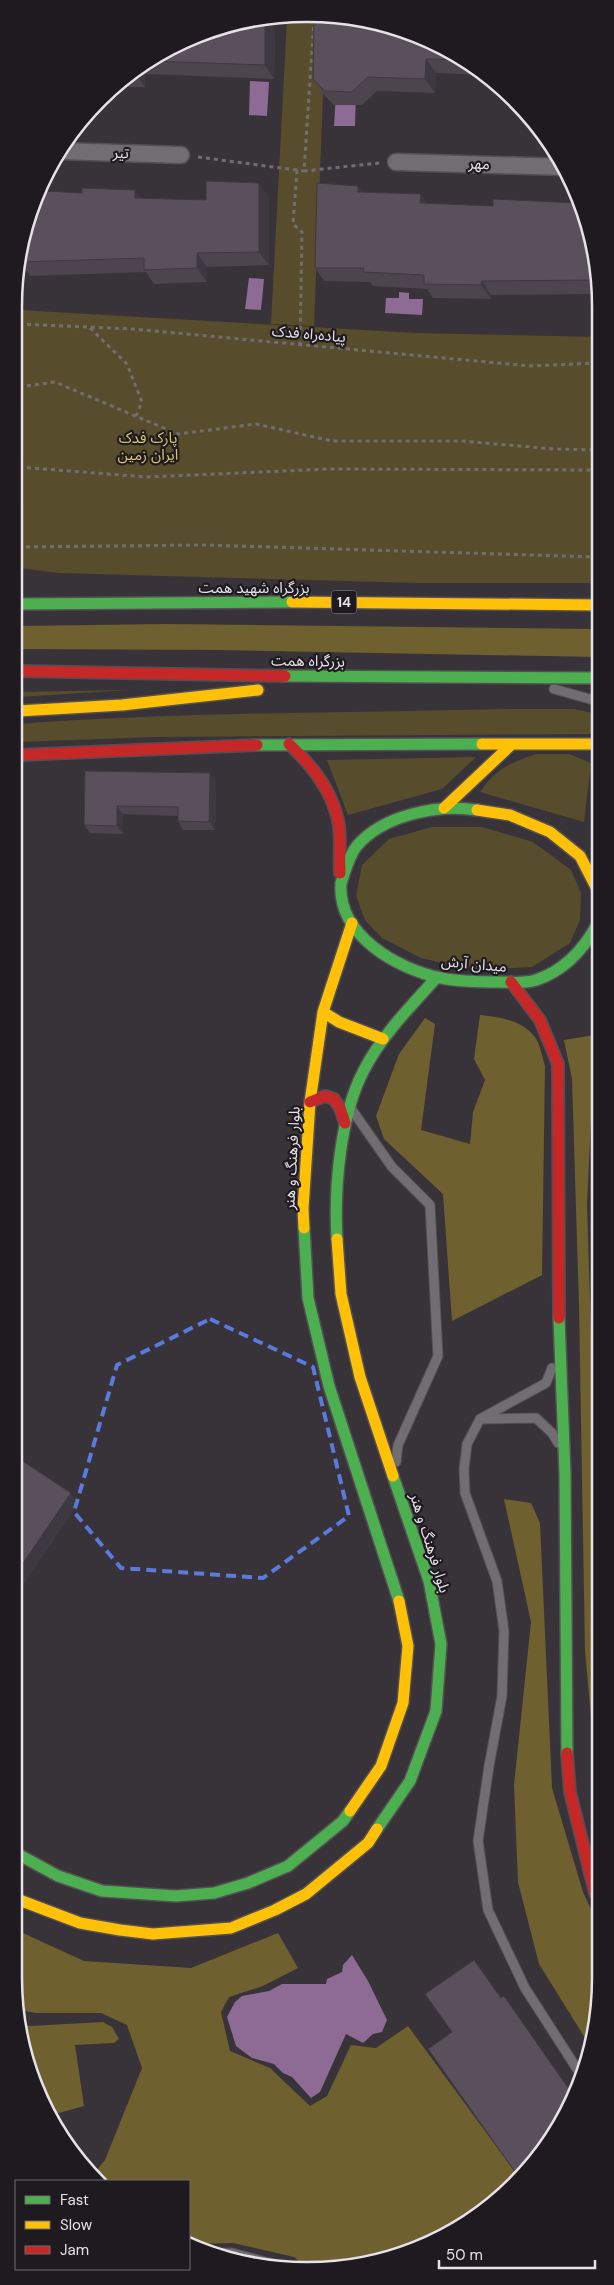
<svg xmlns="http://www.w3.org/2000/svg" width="614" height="2285" font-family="'DM Sans','Noto Sans Arabic',sans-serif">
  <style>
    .green { fill: #574d2c }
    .forest { fill: #6e602f }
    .water { fill: #8d6b95 }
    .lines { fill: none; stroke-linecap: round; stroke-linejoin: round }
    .lane-casing { stroke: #544f55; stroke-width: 11 }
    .street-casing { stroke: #544f55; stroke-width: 19 }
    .fast-casing { stroke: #544f55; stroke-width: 14 }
    .slow-casing { stroke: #544f55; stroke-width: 14 }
    .jam-casing { stroke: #544f55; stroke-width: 14 }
    .path { stroke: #716e72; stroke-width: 3; stroke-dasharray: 4 4; stroke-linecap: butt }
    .lane { stroke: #716d72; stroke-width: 9 }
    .street { stroke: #716d72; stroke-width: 16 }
    .fast { stroke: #4caf50; stroke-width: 11 }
    .slow { stroke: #ffc107; stroke-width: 11 }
    .jam { stroke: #c62828; stroke-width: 11 }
    .wall { fill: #4d454e }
    .shaded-wall { fill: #3e3840 }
    .building { fill: #59505b; stroke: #3e3840 }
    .marked { fill: none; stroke: #5a7add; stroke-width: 4; stroke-dasharray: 10 6; stroke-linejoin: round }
    .labels { text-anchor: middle; stroke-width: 4.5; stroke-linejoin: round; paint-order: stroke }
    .shield { fill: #1e1a1f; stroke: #aba5ac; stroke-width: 1 }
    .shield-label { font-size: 14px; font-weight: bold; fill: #e7e1e8 }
    .street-label { font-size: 15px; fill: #e7e1e8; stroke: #1e1a1f }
    .park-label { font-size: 15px; fill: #dcc56f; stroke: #1e1a1f }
    .rim { fill: none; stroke: #e7e1e8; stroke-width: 2.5 }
  </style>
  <rect width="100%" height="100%" fill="#383339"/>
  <path class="green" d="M287,19H326L314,326L271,324Z
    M19,310L415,333L598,337L597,583H417L59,573L18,568Z
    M129,690L18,697V692Z
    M506,709H574L597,714V734L153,737L18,742V724C180,712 343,713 506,709Z
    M536,754H569L591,763L584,822L480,792C497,768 510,763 536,754Z
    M476,757L442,789L348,815L327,760Z
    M432,827H482L533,842L571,870L581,893L580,920L570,943L532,967L473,970L421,958L382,938L365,920L356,896L362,865L389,839Z"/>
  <path class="forest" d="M166,624L597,629V657L220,650L18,649V626Z
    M480,1015C499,1017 521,1020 534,1036C540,1042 542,1057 545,1066L542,1275L452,1321L443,1194L384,1139L376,1116L399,1054L425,1018L435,1024L421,1130L470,1144L473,1112L485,1080L474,1059Z
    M595,1035L587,1204L596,1493L595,1761L585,1651L579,1305L572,1079L564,1040Z
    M504,1499L531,1503L540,1523L552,1788L583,1892L595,1918V2035L590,2046L539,1964L518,1882L514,1785L531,1622Z
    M14,1929L84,1961L191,1968L278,1933L298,1968L263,1986L229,1997L221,2012L230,2051L270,2068L310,2106L327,2096L351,2045L376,2048L408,2026L518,2176L485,2211L383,2261L308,2269L294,2257L233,2243L189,2244V2181H99L92,2176L105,2160L142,2068L127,2025L101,2013H36L20,2010L14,1978Z
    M103,2022L112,2027L119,2039L114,2043L75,2045L84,2106L52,2115L36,2090L23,2024L30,2026Z"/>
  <path class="water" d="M250,81L269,82L267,116L249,115Z
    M336,93H356L355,126H334Z
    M249,278L264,279L261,310L245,309Z
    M399,292L409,293V299H423L422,315L385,313L386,298H399Z
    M352,1955L368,1981L387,2020L382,2032L373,2034L363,2043L346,2034L320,2092L311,2098L292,2077L283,2073L274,2064L252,2058L236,2046L227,2017L235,2002L242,1996L269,1991L282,1984H326L327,1979L342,1972L343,1965Z"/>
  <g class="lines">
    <g class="lane-casing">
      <path id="lane" d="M554,689L597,701
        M352,1110L392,1167L430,1205L438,1356L398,1445L396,1462
        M552,1368L546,1383L480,1419L467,1444L464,1469L465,1493L497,1581L504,1631L502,1696L489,1766L478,1841L488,1910L525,1988L579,2072
        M482,1419L536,1418L552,1433L558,1443
        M223,2253H232L296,2270"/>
    </g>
    <g class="street-casing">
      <path id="street" d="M60,151L181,155
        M396,162L563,167"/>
    </g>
    <g class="fast-casing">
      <path id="fast" d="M18,604L292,602
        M285,676L597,678
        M257,745L482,744
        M477,810C438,804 382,815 356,847C349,856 345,872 341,883C337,935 397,969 441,978C460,982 479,982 498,982C511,982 524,984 536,980C564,971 583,950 597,925
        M304,1228L308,1298L329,1386L399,1601
        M337,1239C334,1189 340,1115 364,1070C382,1035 411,1006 437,977
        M559,1318L565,1474L567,1753
        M377,1829L410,1781L436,1711L441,1644L429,1581L393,1476
        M14,1852L58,1876L102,1891L176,1896L214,1893L248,1883L288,1866L343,1821L350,1811"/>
    </g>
    <g class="slow-casing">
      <path id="slow" d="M292,602L597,605
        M18,711L122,705L258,690
        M482,744H597
        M444,808L512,744
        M477,810L510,815L550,832L580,856L597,889
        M323,1012L339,1022L383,1039
        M304,1228L303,1209L310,1102L323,1012L352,923
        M337,1239L341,1294L360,1377L393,1476
        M350,1811L381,1766L403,1703L408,1646L399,1601
        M14,1898L80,1923L120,1930L153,1934L231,1928L275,1910L306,1894L368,1843L377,1829"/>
    </g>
    <g class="jam-casing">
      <path id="jam" d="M18,671L285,676
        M289,744C313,766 334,793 339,826C341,842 339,857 340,873
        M18,755L257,745
        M511,982L540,1020L558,1064L559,1318
        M310,1102L325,1096L334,1099L340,1108L345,1123
        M567,1753L570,1792L595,1893"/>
    </g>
    <path class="path" d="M314,19L304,171L379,163
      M198,157L304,171
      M297,170L293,224L302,232L300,345
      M19,324L133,329L530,366L598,363
      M90,328L127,364L142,402L136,416
      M19,387L55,382L178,434L256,424L332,441H462L554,449L597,450
      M19,467L146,477L329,469L597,470
      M18,547L205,545L597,557"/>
    <use href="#lane" class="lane"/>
    <use href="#street" class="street"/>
    <use href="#fast" class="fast"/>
    <use href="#slow" class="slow"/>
    <use href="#jam" class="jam"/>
  </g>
  <path class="wall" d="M250,19H267L275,31L274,79L145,74V87H120L144,63Z
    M453,53L480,75L436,73L435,93L377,91L362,105H334L322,93L313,79Z
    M363,192L428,204L493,206L598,269V294L491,295V299L433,298L427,289L373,286L370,282L324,281L315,268Z
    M269,197V265L207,267V282L154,284L146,272L30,276L27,271H19V250L206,200Z
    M85,771L210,773L216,782L215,830H183L178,821V816L123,814V834L90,833L84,825Z"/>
  <path class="shaded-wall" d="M265,19H267L275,31L274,79L265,65Z
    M426,59L436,73L435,93L425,79Z
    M140,67L145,74V87L135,73Z
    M259,183L269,197V265L259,252Z
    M358,186L368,200L358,192Z
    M135,190L145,204L135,198Z
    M421,194L431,208L420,203Z
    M197,253L207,267V282L197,268Z
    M482,281L491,295V299L481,285Z
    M210,773L216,782L215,830L209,822Z
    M117,806L123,814V834L117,826Z
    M71,1493L79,1503L15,1597V1575Z"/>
  <path class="building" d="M250,19H265V65L149,61Z
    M314,19H364L453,53L463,60L426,59L425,79L368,77L352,92L325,91L313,79Z
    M206,181L259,183V252L197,253V268L144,270V258L21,262V257H19V250L44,191L82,193V188L135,190V198L206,200Z
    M317,183L358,186V192L421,194L420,203L493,206V199L578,203L598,269V280L482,281L481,285L424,284V275L363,272L364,268H315Z
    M85,771L210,773L209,822L178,821V807L117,806V826L84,825Z
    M15,1456L71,1493L15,1575Z
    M474,1960L501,1998L504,1996L571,2092L551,2141L518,2176L428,2049L452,2032L425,1994Z"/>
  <path class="marked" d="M210,1319L313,1367L349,1516L263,1578L121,1568L74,1512L117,1365Z"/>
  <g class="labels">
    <rect class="shield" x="331.5" y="590.5" width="25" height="23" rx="4"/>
    <g class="shield-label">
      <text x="344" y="607">14</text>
    </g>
    <g class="street-label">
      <text transform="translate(121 153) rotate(2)" y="5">تیر</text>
      <text transform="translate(479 164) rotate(2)" y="5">مهر</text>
      <text transform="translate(309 334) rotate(5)" y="5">پیاده‌راه فدک</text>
      <text x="254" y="593">بزرگراه شهید همت</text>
      <text transform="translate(308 661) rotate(1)" y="5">بزرگراه همت</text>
      <text transform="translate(474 964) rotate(5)" y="5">میدان آرش</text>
      <text transform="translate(292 1158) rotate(-87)" y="5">بلوار فرهنگ و هنر</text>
      <text transform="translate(430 1543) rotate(73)" y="5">بلوار فرهنگ و هنر</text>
    </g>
    <g class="park-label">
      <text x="148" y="443">پارک فدک<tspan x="148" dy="17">ایران زمین</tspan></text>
    </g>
  </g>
  <path d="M0 0H614V2285H0ZM306 22H308A284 284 0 0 1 592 306V1978A284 284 0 0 1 308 2262H306A284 284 0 0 1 22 1978V306A284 284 0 0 1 306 22Z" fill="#1e1a1f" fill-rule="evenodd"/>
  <path class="rim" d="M306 22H308A284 284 0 0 1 592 306V1978A284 284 0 0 1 308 2262H306A284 284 0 0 1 22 1978V306A284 284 0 0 1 306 22Z"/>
  <rect x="15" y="2180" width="175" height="90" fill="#1e1a1f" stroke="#6e6a6f"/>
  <rect x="25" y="2196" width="25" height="8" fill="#4caf50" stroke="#6e6a6f"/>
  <text x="60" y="2205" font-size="15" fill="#e7e1e8">Fast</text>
  <rect x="25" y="2221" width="25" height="8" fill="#ffc107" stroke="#6e6a6f"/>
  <text x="60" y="2230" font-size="15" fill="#e7e1e8">Slow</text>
  <rect x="25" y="2246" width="25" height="8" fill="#c62828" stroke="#6e6a6f"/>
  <text x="60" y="2255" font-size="15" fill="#e7e1e8">Jam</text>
  <path d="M439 2260v8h156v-8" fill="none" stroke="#e7e1e8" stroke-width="2.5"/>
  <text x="446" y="2260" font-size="15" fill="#e7e1e8" stroke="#1e1a1f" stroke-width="4" paint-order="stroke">50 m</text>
</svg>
